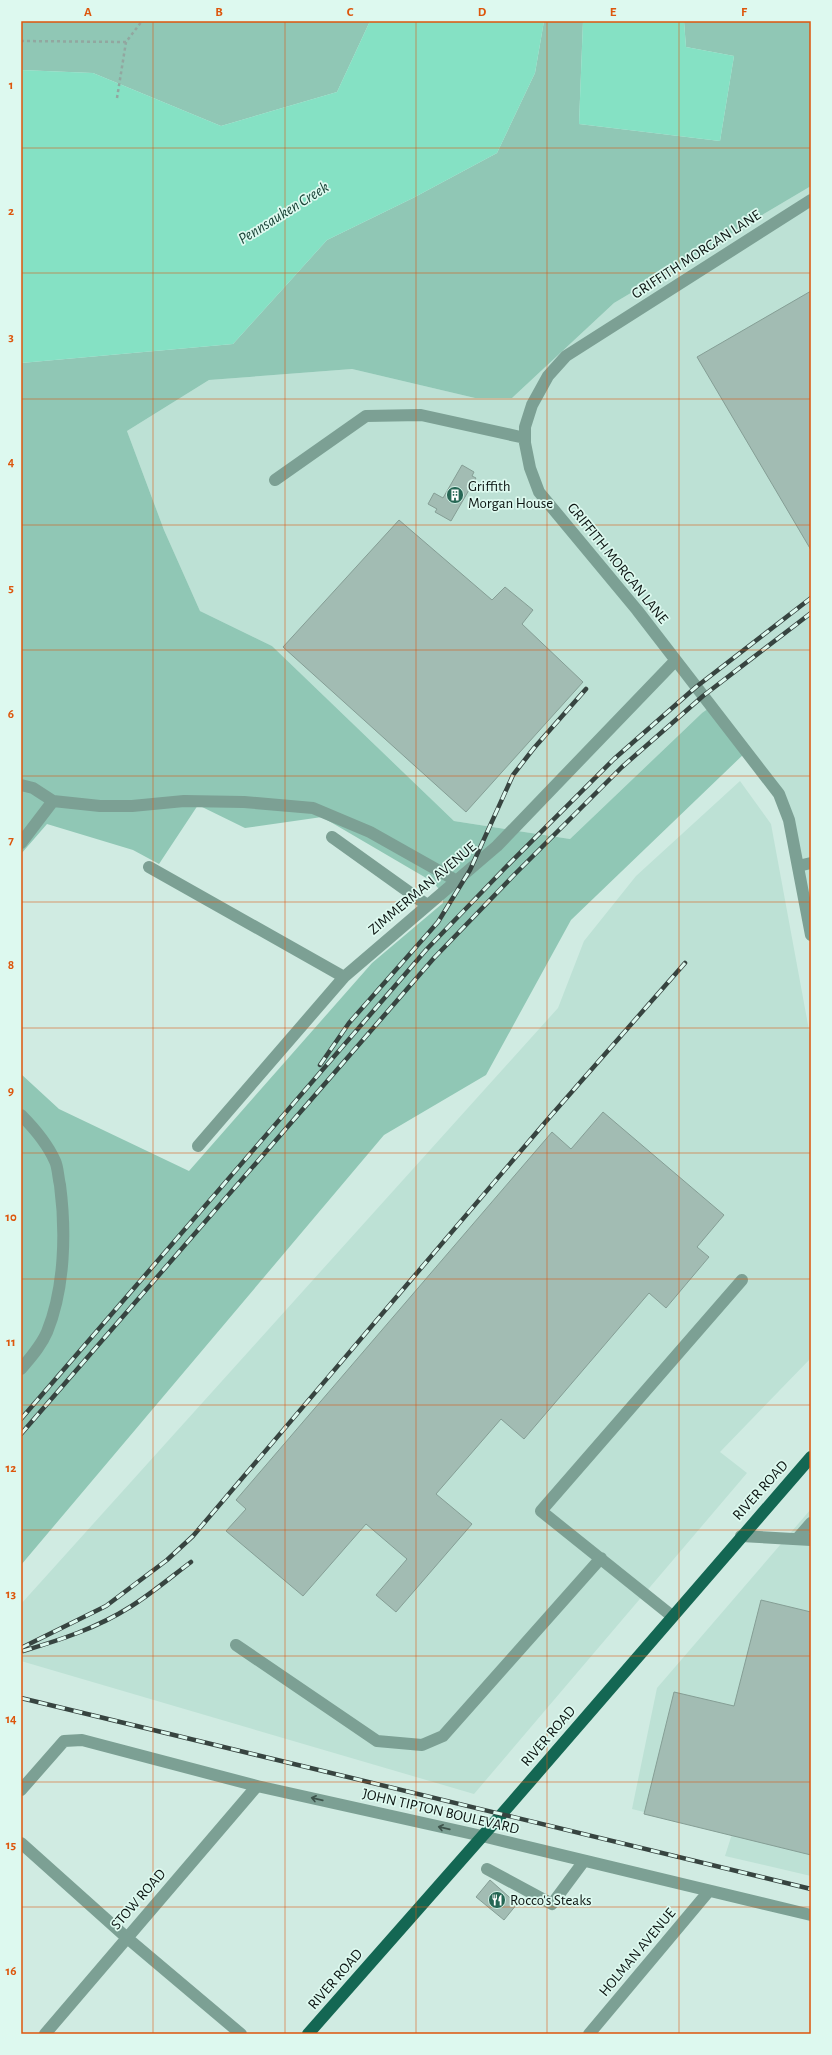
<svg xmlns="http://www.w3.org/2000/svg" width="832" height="2055" font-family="'Alegreya Sans',sans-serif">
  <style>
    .built { fill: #bde1d5 }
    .green { fill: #90c7b5 }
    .water { fill: #85e1c4 }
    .building { fill: #a2bcb3; stroke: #859e95 }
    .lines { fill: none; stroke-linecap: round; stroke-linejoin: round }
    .path { stroke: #92a7a0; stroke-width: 2.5; stroke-dasharray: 3 3; stroke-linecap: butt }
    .minor { stroke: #7ca094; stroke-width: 12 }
    .major { stroke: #146753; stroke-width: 12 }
    .rail-casing { stroke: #374440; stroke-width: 4.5 }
    .rail { stroke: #ddf9ef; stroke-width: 3; stroke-dasharray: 9; stroke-linecap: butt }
    .oneway { stroke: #3e544c }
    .grid { fill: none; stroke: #dd560c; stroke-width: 1; stroke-opacity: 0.55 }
    .labels { text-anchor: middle; stroke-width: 3.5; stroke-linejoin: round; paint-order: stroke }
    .street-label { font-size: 15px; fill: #0c1512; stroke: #ddf9ef }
    .poi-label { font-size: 15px; fill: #0c1512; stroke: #ddf9ef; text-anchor: start }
    .water-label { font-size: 16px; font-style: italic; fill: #1a4337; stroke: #ddf9ef }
    .neatline { fill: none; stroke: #dd560c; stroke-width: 1.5 }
    .grid-label { font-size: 13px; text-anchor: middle; font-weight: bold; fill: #dd560c }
  </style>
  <rect width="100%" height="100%" fill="#d0ebe2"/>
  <path class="built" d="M811,186V932L779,794L702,713L570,839L454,821L272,646L200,611L164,530L127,431L209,380L352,369L475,398H512L614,303Z
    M740,781L771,824L811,1041V1358L720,1452L747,1473L474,1794L21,1661V1604L558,1008L584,941L636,876Z
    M811,1509V1876L725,1856L732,1834L632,1809L657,1688Z"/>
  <path class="green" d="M21,21H370L337,92L221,126L93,73L21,70Z
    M544,21H583L579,124L720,141L734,56L686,47L684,21H811V186L614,303L512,398H475L352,369L209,380L127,431L164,530L200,611L272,646L454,821L570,839L702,713L712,706L747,751L571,920L486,1075L384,1135L21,1565V1074L59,1109L189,1171L372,963L443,903V894L433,882L322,817L245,828L198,805L159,864L133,850L47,824L21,854V363L233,344L327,240L413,198L497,153L535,73Z"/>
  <path class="water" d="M370,21H544L535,73L497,153L413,198L327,240L233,344L21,363V70L93,73L221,126L337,92Z
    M583,21H684L686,47L734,56L720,141L579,124Z"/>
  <path class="building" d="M811,291V550L697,357Z
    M462,465L474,472L472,476L476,478L451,521L435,512L437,509L428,504L434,493L443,498Z
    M399,520L492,600L505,587L533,610L522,624L583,682L466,812L283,647Z
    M603,1112L724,1215L697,1247L709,1257L666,1308L649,1293L524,1439L501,1419L436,1494L472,1524L396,1612L376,1595L407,1559L366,1524L303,1596L226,1531L246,1509L236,1500L552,1132L571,1149Z
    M761,1600L811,1612V1855L644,1814L674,1692L734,1706Z
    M490,1880L517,1904L504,1920L476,1897Z"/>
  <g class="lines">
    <path class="path" d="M21,41L126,42L142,21
      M117,98L126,42"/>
    <path class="minor" d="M811,200L566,356L548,376L532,405L525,427V443L530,468L539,492L637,610L779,794L789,820L811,935
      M275,480L366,416L421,415L525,438
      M21,785L33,788L53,801
      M332,837L427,905
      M21,843L53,801L100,806H132L184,801L244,802L313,808L370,832L457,881
      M798,866L811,863
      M149,867L344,977
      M21,1115C35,1129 47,1143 55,1161C58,1167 58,1177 60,1185C66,1231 65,1288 47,1332C41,1346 31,1357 21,1369
      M198,1146L344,977L497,846L675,661
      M741,1536L811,1540
      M797,1539L811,1523
      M672,1616L541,1511L742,1280
      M236,1645L377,1741L422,1745L443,1736L601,1558
      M21,1790L64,1741L82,1740L257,1786L482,1836L811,1915
      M21,1843L126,1937L241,2034
      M487,1869L552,1904L584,1861
      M45,2034L257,1786
      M589,2034L709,1891"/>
    <path class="major" d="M308,2034L501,1815L811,1457"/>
    <g class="rail-casing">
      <path id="rail" d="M320,1065L349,1023L438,922L470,870L513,775L534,748L586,689
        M21,1419L426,950L506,867L614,759L696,687L811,598
        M21,1434L434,958L514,875L622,767L703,696L811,613
        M21,1648L106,1606L167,1560L193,1536L548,1119L685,963
        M23,1651C60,1640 97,1628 130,1607C151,1594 171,1577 191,1562
        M21,1698L811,1889"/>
    </g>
    <use href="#rail" class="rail"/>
  </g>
  <defs><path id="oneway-shaft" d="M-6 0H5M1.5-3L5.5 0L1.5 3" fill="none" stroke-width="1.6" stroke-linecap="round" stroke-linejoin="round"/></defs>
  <g class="oneway">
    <use href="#oneway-shaft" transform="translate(317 1799) rotate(-167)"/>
    <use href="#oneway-shaft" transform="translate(444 1828) rotate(-167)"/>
  </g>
  <path class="grid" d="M153,21V2034M285,21V2034M416,21V2034M547,21V2034M679,21V2034M21,148H811M21,273H811M21,399H811M21,525H811M21,650H811M21,776H811M21,902H811M21,1028H811M21,1153H811M21,1279H811M21,1405H811M21,1530H811M21,1656H811M21,1782H811M21,1907H811"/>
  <defs>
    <g id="building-disc" transform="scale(0.9)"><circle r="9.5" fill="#266654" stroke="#ddf9ef"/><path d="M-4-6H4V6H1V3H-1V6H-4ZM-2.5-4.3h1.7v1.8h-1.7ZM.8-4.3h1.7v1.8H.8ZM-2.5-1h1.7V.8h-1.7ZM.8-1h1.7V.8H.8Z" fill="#fff"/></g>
    <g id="restaurant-disc" transform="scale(0.9)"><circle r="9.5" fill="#266654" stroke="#ddf9ef"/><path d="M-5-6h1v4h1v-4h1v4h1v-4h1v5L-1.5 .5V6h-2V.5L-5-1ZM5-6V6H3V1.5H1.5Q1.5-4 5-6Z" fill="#fff"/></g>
  </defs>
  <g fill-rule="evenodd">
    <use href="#building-disc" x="455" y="495"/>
    <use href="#restaurant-disc" x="497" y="1900"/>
  </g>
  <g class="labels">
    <g class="street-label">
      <text transform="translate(696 254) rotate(-33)" y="5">GRIFFITH MORGAN LANE</text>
      <text transform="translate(618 563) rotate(51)" y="5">GRIFFITH MORGAN LANE</text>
      <text transform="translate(422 888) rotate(-40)" y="5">ZIMMERMAN AVENUE</text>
      <text transform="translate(760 1490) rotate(-48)" y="5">RIVER ROAD</text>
      <text transform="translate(548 1736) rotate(-49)" y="5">RIVER ROAD</text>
      <text transform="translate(441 1811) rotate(13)" y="5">JOHN TIPTON BOULEVARD</text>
      <text transform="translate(138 1899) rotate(-49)" y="5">STOW ROAD</text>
      <text transform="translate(637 1952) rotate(-50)" y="5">HOLMAN AVENUE</text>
      <text transform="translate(335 1979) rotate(-49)" y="5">RIVER ROAD</text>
    </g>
    <g class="poi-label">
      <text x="468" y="491">Griffith<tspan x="468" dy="17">Morgan House</tspan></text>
      <text x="510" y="1905">Rocco's Steaks</text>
    </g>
    <g class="water-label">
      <text transform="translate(283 212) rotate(-32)" y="6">Pennsauken Creek</text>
    </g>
  </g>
  <rect width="832" height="2055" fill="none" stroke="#ddf9ef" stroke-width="44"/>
  <rect x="22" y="22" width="788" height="2011" class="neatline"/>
  <g class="grid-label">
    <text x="88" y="16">A</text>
    <text x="219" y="16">B</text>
    <text x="350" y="16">C</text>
    <text x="482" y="16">D</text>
    <text x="613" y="16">E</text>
    <text x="744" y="16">F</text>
    <text x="11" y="89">1</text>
    <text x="11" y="215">2</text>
    <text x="11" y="341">3</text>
    <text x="11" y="466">4</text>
    <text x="11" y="592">5</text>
    <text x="11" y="718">6</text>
    <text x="11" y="844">7</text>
    <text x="11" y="969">8</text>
    <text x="11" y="1095">9</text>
    <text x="11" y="1221">10</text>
    <text x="11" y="1346">11</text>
    <text x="11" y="1472">12</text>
    <text x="11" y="1598">13</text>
    <text x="11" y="1723">14</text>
    <text x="11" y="1849">15</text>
    <text x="11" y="1975">16</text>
  </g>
</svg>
